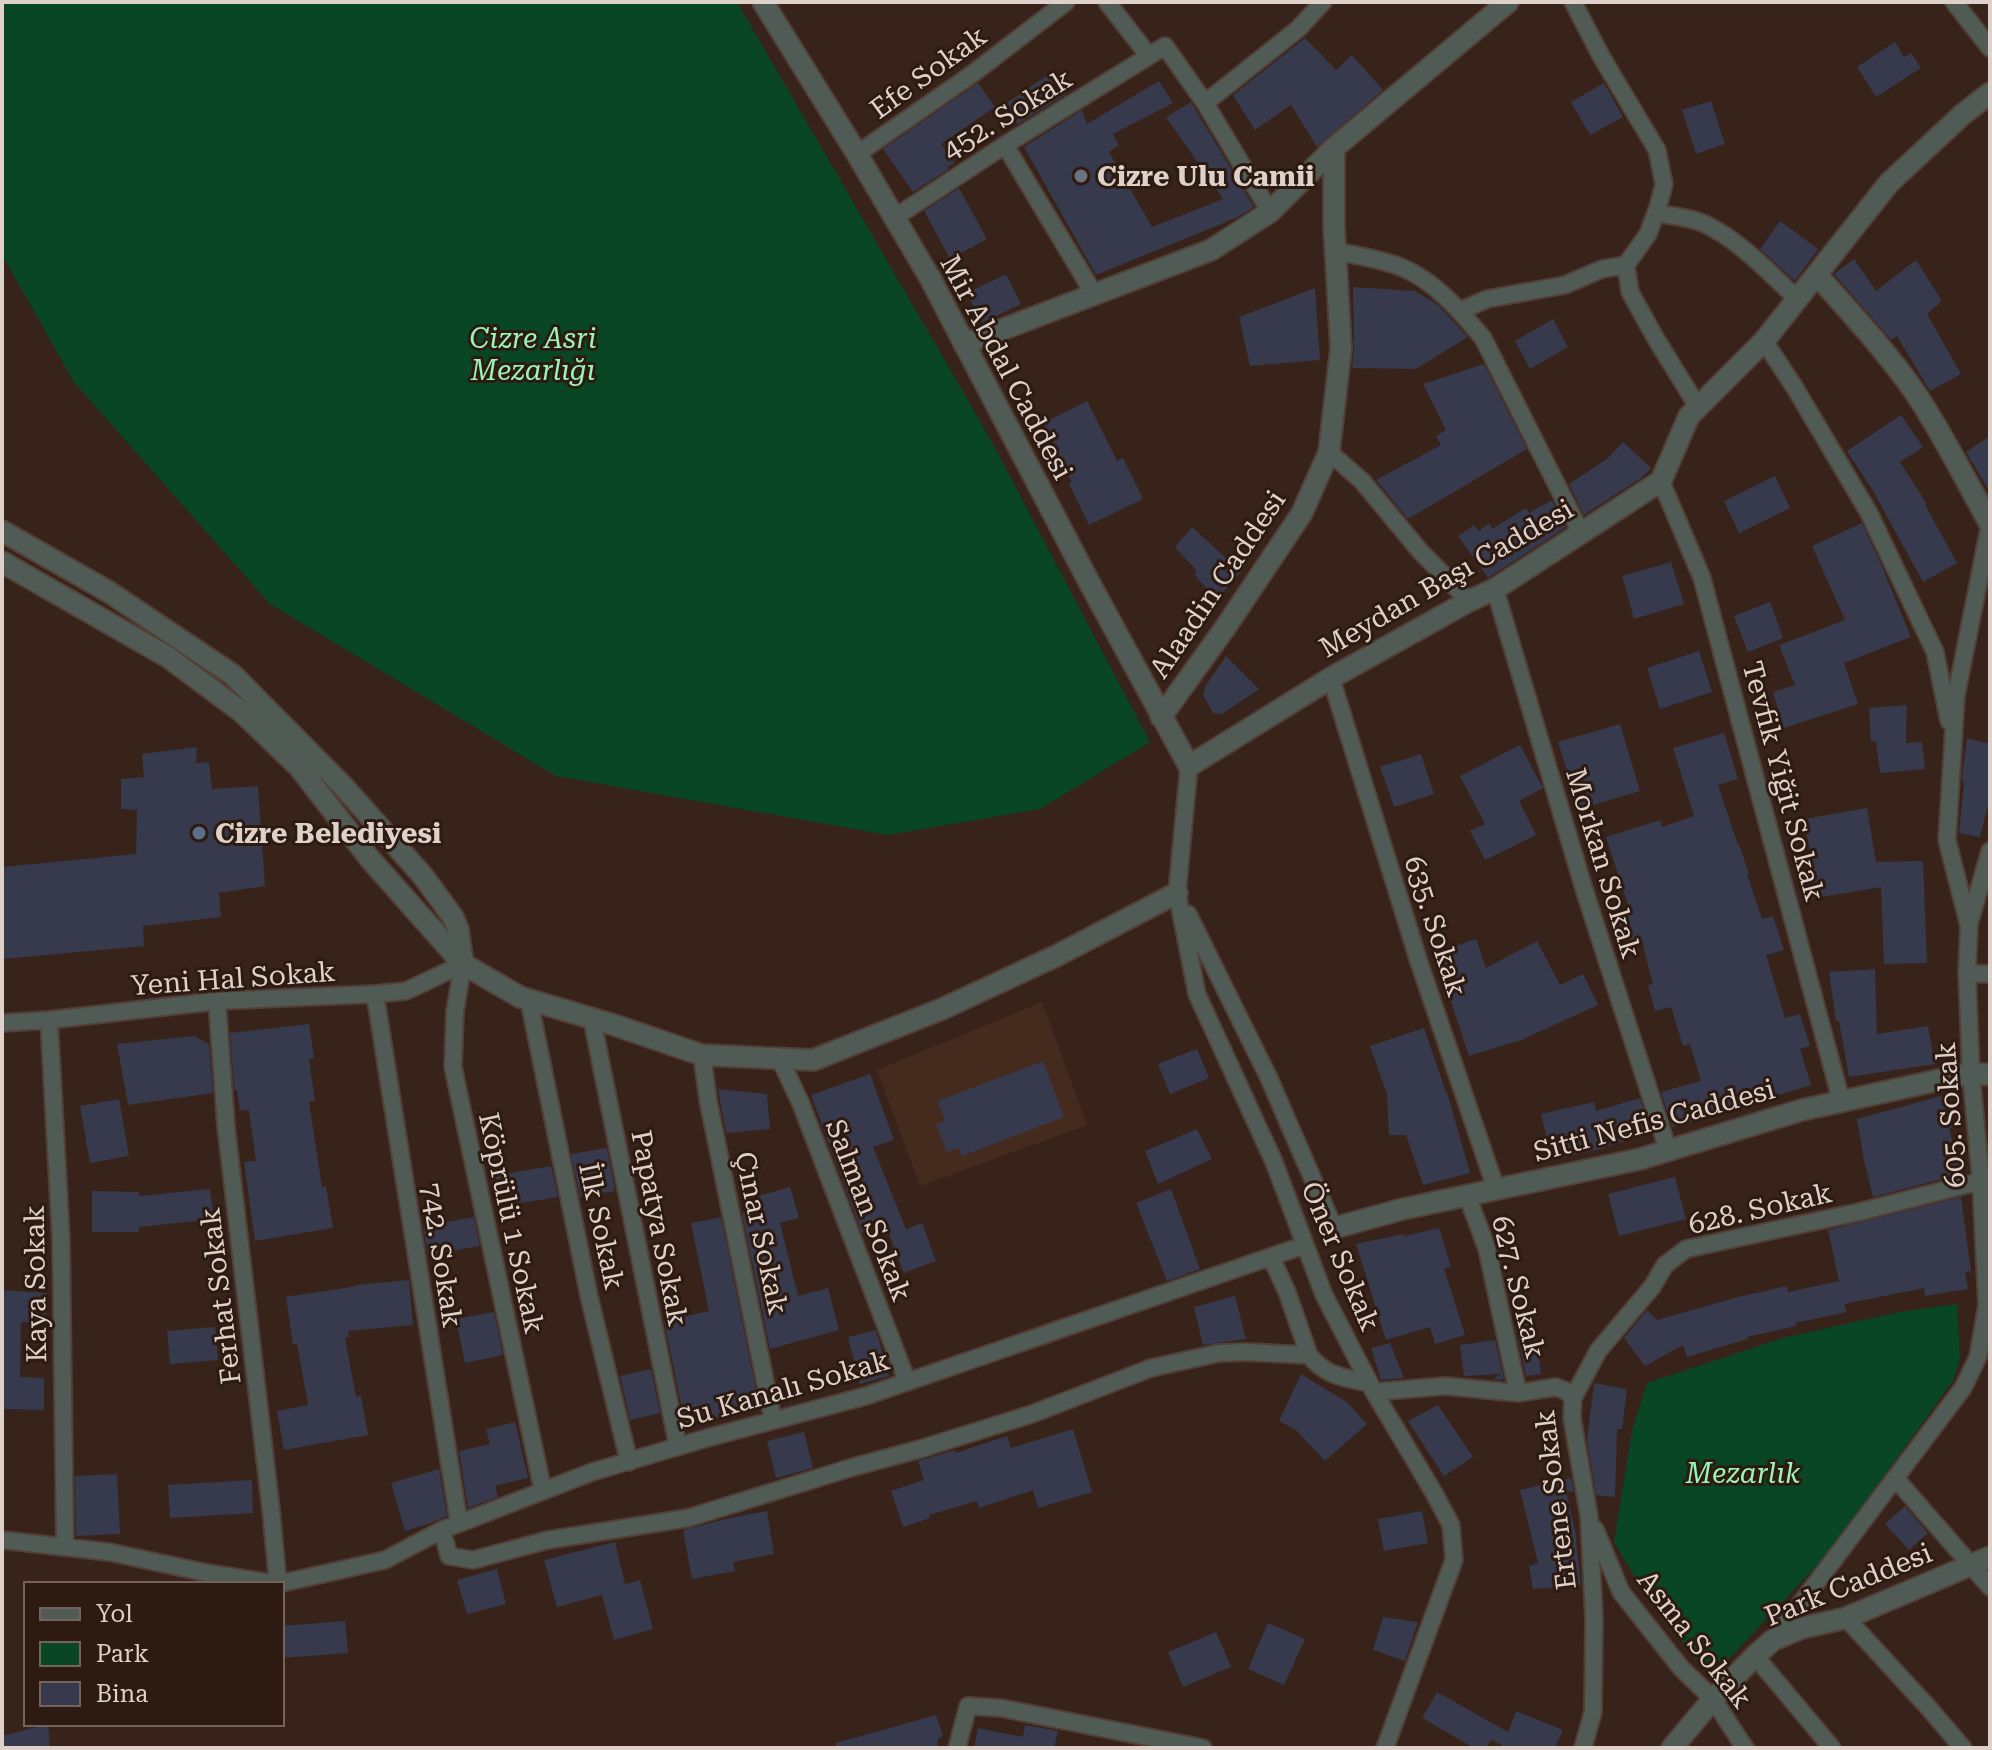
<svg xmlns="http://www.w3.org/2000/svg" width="1992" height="1750" font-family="'Roboto Serif',serif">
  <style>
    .built { fill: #452b1e }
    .green { fill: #094626 }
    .building { fill: #37394d }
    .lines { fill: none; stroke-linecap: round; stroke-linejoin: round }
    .minor-casing { stroke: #523f36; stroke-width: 20 }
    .tertiary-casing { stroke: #523f36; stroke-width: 24 }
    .minor { stroke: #505b56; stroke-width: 16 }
    .tertiary { stroke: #505b56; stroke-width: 20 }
    .worship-dot { fill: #6b7280; stroke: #2d1a10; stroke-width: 3 }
    .service-dot { fill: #5c6f8a; stroke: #2d1a10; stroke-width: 3 }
    .labels { text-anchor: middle; stroke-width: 6; stroke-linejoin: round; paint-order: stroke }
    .street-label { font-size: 28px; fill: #ded1ca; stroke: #2d1a10 }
    .poi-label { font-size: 28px; font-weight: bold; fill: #ded1ca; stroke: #2d1a10; text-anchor: start }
    .park-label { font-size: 28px; font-style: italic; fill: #9bf5b9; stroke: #2d1a10 }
  </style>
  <rect width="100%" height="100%" fill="#37231a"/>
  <path class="built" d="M1042,1002L1087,1125L920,1186L877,1070Z"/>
  <path class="green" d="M2,2H737L988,435L1150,742L1040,809L888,835L556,776L270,604L74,382L2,255Z
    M1957,1304L1960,1359L1953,1381L1825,1557L1721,1667L1705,1668L1699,1663L1645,1594L1614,1542L1632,1431L1647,1383L1783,1338L1899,1312Z"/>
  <path class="building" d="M1305,38L1336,70L1352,55L1383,90L1317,147L1291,105L1255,130L1233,95Z
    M1895,42L1904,57L1911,53L1921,68L1876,97L1857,67Z
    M1051,73L1066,94L1018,124L1009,118L1002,106Z
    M1159,81L1173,103L1113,134L1119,145L1109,152L1152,227L1223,199L1166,117L1191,102L1254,207L1238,217L1096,275L1024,147L1082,110L1087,124Z
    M978,83L995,107L941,144L954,163L948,167L949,169L913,192L883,149Z
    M1604,83L1623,117L1590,135L1571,102Z
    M1711,101L1725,144L1696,154L1682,110Z
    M959,188L987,239L950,259L924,211Z
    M1780,221L1818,249L1795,281L1760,249Z
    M1854,259L1876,291L1916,260L1942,301L1927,314L1961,374L1930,391L1897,336L1891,340L1834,274Z
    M1006,274L1021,304L982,323L967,293Z
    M1353,287L1415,291L1437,304L1468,337L1416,369L1352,368L1354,348Z
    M1315,288L1320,360L1250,366L1239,317Z
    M1553,319L1568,347L1530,369L1515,341Z
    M1484,364L1527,449L1408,519L1376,480L1441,445L1436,436L1446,430L1423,384Z
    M1087,401L1117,461L1123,458L1143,499L1089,525L1069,484L1072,482L1043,423Z
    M1901,415L1923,447L1900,462L1927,504L1925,505L1957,563L1923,582L1872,489L1847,451Z
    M1990,436V492L1966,452Z
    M1623,442L1651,468L1641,478L1584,515L1569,484L1607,459Z
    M1775,476L1790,508L1739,533L1724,501Z
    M1552,500L1566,527L1488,578L1458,536L1474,525L1479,531L1489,523L1492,529L1526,508L1529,513Z
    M1862,523L1881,564L1911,637L1844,663L1858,704L1784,728L1773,692L1795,685L1779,645L1845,620L1812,546Z
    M1192,527L1241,572L1216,600L1195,575L1196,570L1175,547Z
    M1671,562L1684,604L1634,619L1622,576Z
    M1770,602L1783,638L1748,652L1734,616Z
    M1699,651L1712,692L1660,709L1647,668Z
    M1226,656L1259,689L1222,714L1213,713L1203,695L1205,687Z
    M1907,705L1906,743L1922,742L1925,769L1880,773L1876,741L1871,742L1869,708Z
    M1620,724L1640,791L1579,809L1558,742Z
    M1724,733L1738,779L1718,785L1738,845L1739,844L1749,874H1747L1762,919L1773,916L1784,950L1766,955L1785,1018L1800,1014L1810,1046L1800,1049L1811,1085L1750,1104L1751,1107L1672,1127L1661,1092L1701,1081L1690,1044L1683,1046L1671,1007L1655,1011L1648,985L1653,984L1642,942L1624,948L1616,919L1631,914L1606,837L1660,820L1662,827L1694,816L1673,748Z
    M1967,738L1990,744V797L1980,837L1959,833L1964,782L1962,781V776Z
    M1520,745L1543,788L1519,801L1536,835L1485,860L1470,831L1485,824L1460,776Z
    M197,747L196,763L209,762L212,789L258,786L265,886L219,893L221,917L143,926L144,946L2,959V867L136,854L137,810L121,809V779L144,777L142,754Z
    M1421,754L1434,794L1394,807L1380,767Z
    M1867,808L1876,862L1923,861L1927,963L1884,964L1881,887L1804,900L1800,871L1813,869L1804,819Z
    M1476,939L1486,968L1537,941L1560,985L1583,974L1598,1005L1517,1042V1041L1469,1056L1435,953Z
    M1875,969L1877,1034L1928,1026L1935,1064L1849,1077L1839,1021H1836L1829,972Z
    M309,1024L314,1058L309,1059L315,1101L309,1102L322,1187L326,1186L333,1228L255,1241L244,1162L256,1161L249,1110L240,1111L237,1090H234L230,1033Z
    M1424,1028L1446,1092H1447L1470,1173L1423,1185L1406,1135H1389L1387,1094L1370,1046Z
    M194,1036L209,1044L213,1093L128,1105L117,1044Z
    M1197,1049L1209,1078L1170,1094L1158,1064Z
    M1043,1061L1064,1117L962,1156L959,1148L947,1152L936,1124L945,1121L937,1101Z
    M870,1074L894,1140L873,1147L906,1229L922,1223L936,1261L904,1273L885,1223L862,1233L811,1095Z
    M718,1089L767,1094L770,1129L726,1133Z
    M1945,1095L1955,1127L1949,1129L1962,1174L1873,1197L1864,1160L1857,1119Z
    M1640,1098L1651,1133L1605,1147V1148L1552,1160L1541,1114L1594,1102L1596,1111Z
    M119,1099L129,1156L90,1163L80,1106Z
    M1197,1129L1212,1159L1158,1184L1145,1151Z
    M607,1148L615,1191L580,1197L571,1154Z
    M551,1166L558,1197L496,1207L491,1176Z
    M1675,1177L1686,1219L1619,1236L1608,1194Z
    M790,1187L799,1218L780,1223L798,1296L828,1288L839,1330L770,1349L742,1213L749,1212L745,1200Z
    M210,1189L214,1219L139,1227V1232H92V1191L139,1192V1196Z
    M1171,1189L1200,1269L1167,1281L1136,1203Z
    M1961,1197L1971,1271L1965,1272L1968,1289L1925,1296L1924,1288L1844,1304L1847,1312L1795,1323L1796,1326L1747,1337L1748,1339L1687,1357L1683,1345L1645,1366L1624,1338L1647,1310L1657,1320L1738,1297L1787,1286L1788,1292L1839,1281L1828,1230Z
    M474,1217L480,1246L428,1255L423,1226Z
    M721,1217L759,1405L724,1412L725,1416L685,1424L664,1321L709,1311L691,1223Z
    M1439,1228L1451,1267L1444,1268L1465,1335L1435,1344L1430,1327L1386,1340L1356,1244L1403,1234L1404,1236Z
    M409,1280L413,1325L348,1331L349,1337H345L356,1397L361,1396L368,1435L284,1450L277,1411L308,1405L297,1344L293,1345L286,1297L357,1286V1285Z
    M2,1290L47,1293L45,1324L21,1322L20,1377L44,1378V1410L2,1409Z
    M1235,1296L1246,1339L1203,1345L1194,1307Z
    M494,1312L503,1355L465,1363L456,1319Z
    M1534,1322L1541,1374L1526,1376L1515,1325Z
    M215,1327L218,1360L170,1364L167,1331Z
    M876,1330L889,1376L860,1384L848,1337Z
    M1495,1340L1504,1379L1494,1380V1378L1502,1374L1464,1376L1460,1345Z
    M1390,1343L1404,1378L1381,1380L1371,1348Z
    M651,1369L660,1413L630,1420L620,1376Z
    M1301,1374L1348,1403L1367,1424L1325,1461L1295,1429L1279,1421Z
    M1594,1383L1627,1389L1622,1429H1617L1615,1497L1596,1495L1587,1440Z
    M1438,1405L1473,1457L1444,1476L1408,1421Z
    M515,1422L528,1478L495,1486L498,1497L468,1508L459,1451L490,1444L486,1429Z
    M1073,1429L1092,1492L1038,1508L1033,1490L979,1508L977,1501L929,1515L930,1518L903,1527L891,1491L924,1480L918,1461L955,1450L956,1453L1007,1436L1011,1448Z
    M804,1432L813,1468L776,1478L767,1441Z
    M439,1469L447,1516L431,1523L405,1531L391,1483Z
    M117,1474L120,1534L76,1536L75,1476Z
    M1571,1478L1574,1492L1566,1491L1577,1540L1576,1541L1581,1585L1533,1589L1529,1566L1538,1563L1520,1490Z
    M252,1480L253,1513L170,1518L168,1485Z
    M1905,1506L1928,1533L1909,1550L1885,1524Z
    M767,1511L774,1554L733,1562L735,1571L692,1579L683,1530L730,1518Z
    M1422,1511L1428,1543L1384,1551L1378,1519Z
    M615,1542L625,1584L640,1580L653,1629L614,1640L602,1595L557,1607L544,1560Z
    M497,1569L506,1604L467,1614L457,1580Z
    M1383,1617L1418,1622L1405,1661L1373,1650Z
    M345,1621L348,1653L282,1658V1626Z
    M1268,1623L1305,1639L1284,1685L1248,1669Z
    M1216,1632L1231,1667L1183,1687L1168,1652Z
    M1437,1692L1508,1732L1516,1711L1563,1730L1555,1748H1501L1502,1745L1491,1740L1486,1748H1474L1422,1718Z
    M936,1715L943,1736L938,1739L937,1748H836V1743Z
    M48,1724L50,1748H2V1736Z
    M1025,1725L1058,1731L1054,1748H974L978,1728L1023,1737Z"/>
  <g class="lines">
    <g class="minor-casing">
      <path id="minor" d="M1107,2L1149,56L1165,46L1205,103L1270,212
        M1573,2L1601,56L1657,150L1664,184L1658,207L1648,234L1626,265L1630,292L1656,339L1698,407
        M1954,2L1990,48
        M1205,103L1298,29L1323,2
        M1005,145L1094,294
        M857,154L971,75L1066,2
        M1656,213C1672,216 1690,217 1705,224C1740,241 1769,272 1797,299
        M894,218L1005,145L1149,56
        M1336,251C1357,256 1383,259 1403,268C1436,282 1460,311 1483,338L1581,533
        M1460,311L1487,299L1565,285L1602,269L1626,265
        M1764,341L1795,388L1869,513L1935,652L1949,721
        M1329,452L1362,481L1420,551L1469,601
        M1661,481L1702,578L1841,1100
        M1495,589L1584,889L1668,1150
        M1331,678L1419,962L1496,1189
        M1189,766L1177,893L1197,994L1274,1162L1324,1295L1374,1392L1434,1493L1451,1525L1454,1560L1385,1748
        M1188,914L1268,1076L1334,1228
        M1969,924L1990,851
        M463,964L455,1011L453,1067L543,1491
        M1967,973L1990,974
        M375,994L459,1523
        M529,1000L589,1296L629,1462
        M217,1001L226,1126L271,1510L278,1584
        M592,1019L678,1447
        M49,1020L61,1239L65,1546
        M2,1023L49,1020L217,1001L375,994L406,991L463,964
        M702,1055L708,1100L773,1420
        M780,1059L801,1104L907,1381
        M1467,1195L1487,1249L1518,1393
        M1271,1257L1287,1292L1309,1355
        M1374,1392L1445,1386L1518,1393L1556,1387L1566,1391L1573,1398L1572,1418L1589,1516L1594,1618L1593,1712L1583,1748
        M1573,1398L1598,1351L1652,1287L1665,1265L1686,1249L1859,1212L1981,1181
        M1896,1479L1990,1587
        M1595,1529L1621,1592L1681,1668L1713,1699L1745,1748
        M442,1530L449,1556L473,1560L548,1540L688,1518L850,1468L920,1449L1032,1414L1151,1368L1219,1353L1246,1352L1309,1355C1325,1376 1345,1378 1369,1383
        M2,1540L109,1552L207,1573L278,1584L385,1560L442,1530L592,1472L707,1438L866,1396L1305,1245
        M1846,1618L1927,1706L1963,1748
        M1774,1639L1963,1388L1978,1357L1987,1305L1981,1181L1971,1073L1967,973L1969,926L1947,840L1956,696L1990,524
        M1755,1656L1832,1748
        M957,1748L968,1706L1001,1708L1203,1748"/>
    </g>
    <g class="tertiary-casing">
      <path id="tertiary" d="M763,2L857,154L930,278L1089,582L1189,766L1331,678L1469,601L1495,589L1661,481L1689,416L1764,341L1889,183L1962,115L1990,93
        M1817,275C1851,313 1887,352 1916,394C1944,436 1966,481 1990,524
        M964,344L1211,250L1270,212L1334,148L1508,2
        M2,531L109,592L233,675L343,786L423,876L453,917L458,929L463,964
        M2,562L168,657L243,713L299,767L370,859L463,964L520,997L614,1025L702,1055L813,1060L942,1009L1056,956L1177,893
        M1161,717L1225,628L1302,513L1329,452L1341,348L1334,227V148
        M1334,1228L1403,1209L1640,1159L1802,1110L1971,1073L1990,1075
        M1672,1748L1713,1699L1755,1656L1773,1640L1802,1628L1846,1618L1990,1557"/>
    </g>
    <use href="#minor" class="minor"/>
    <use href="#tertiary" class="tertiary"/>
  </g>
  <circle class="worship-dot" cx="1081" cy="176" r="8"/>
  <circle class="service-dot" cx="199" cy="833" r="8"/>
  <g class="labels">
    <g class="street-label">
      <text transform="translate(928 72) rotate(-36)" y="10">Efe Sokak</text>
      <text transform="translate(1007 114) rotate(-32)" y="10">452. Sokak</text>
      <text transform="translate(1007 367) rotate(62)" y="10">Mir Abdal Caddesi</text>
      <text transform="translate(1446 578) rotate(-30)" y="10">Meydan Başı Caddesi</text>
      <text transform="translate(1217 584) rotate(-56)" y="10">Alaadin Caddesi</text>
      <text transform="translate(1784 781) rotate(75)" y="10">Tevfik Yiğit Sokak</text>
      <text transform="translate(1604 863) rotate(73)" y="10">Morkan Sokak</text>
      <text transform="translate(1436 926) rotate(72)" y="10">635. Sokak</text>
      <text transform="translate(233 978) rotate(-4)" y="10">Yeni Hal Sokak</text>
      <text transform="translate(1950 1115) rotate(-94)" y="10">605. Sokak</text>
      <text transform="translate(1654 1120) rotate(-15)" y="10">Sitti Nefis Caddesi</text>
      <text transform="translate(1760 1208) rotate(-13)" y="10">628. Sokak</text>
      <text transform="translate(869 1210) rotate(69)" y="10">Salman Sokak</text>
      <text transform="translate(512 1223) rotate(78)" y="10">Köprülü 1 Sokak</text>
      <text transform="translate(602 1226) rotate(78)" y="10">İlk Sokak</text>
      <text transform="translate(660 1228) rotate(79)" y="10">Papatya Sokak</text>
      <text transform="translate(762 1233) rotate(78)" y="10">Çınar Sokak</text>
      <text transform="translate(442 1255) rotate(81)" y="10">742. Sokak</text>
      <text transform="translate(1341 1256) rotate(67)" y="10">Öner Sokak</text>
      <text transform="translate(35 1284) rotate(-91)" y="10">Kaya Sokak</text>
      <text transform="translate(1519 1287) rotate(76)" y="10">627. Sokak</text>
      <text transform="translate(220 1296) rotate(-97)" y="10">Ferhat Sokak</text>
      <text transform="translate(783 1389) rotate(-16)" y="10">Su Kanalı Sokak</text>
      <text transform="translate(1555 1500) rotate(-97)" y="10">Ertene Sokak</text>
      <text transform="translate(1848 1584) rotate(-22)" y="10">Park Caddesi</text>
      <text transform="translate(1695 1639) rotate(52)" y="10">Asma Sokak</text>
    </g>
    <g class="poi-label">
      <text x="1097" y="186">Cizre Ulu Camii</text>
      <text x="215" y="843">Cizre Belediyesi</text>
    </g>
    <g class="park-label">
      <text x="533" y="348">Cizre Asri<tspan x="533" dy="32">Mezarlığı</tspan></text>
      <text x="1743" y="1483">Mezarlık</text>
    </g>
  </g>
  <rect width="1992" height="1750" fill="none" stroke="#ded1ca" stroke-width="8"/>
  <rect x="24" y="1582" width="260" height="144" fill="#2d1a10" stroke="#74635a" stroke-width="2"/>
  <rect x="40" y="1608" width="40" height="12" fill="#505b56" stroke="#74635a" stroke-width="2"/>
  <text x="96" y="1622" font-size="24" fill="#ded1ca">Yol</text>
  <rect x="40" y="1642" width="40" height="24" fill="#094626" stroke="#74635a" stroke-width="2"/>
  <text x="96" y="1662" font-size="24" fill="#ded1ca">Park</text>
  <rect x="40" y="1682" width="40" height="24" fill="#37394d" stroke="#74635a" stroke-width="2"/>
  <text x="96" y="1702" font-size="24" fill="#ded1ca">Bina</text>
</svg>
